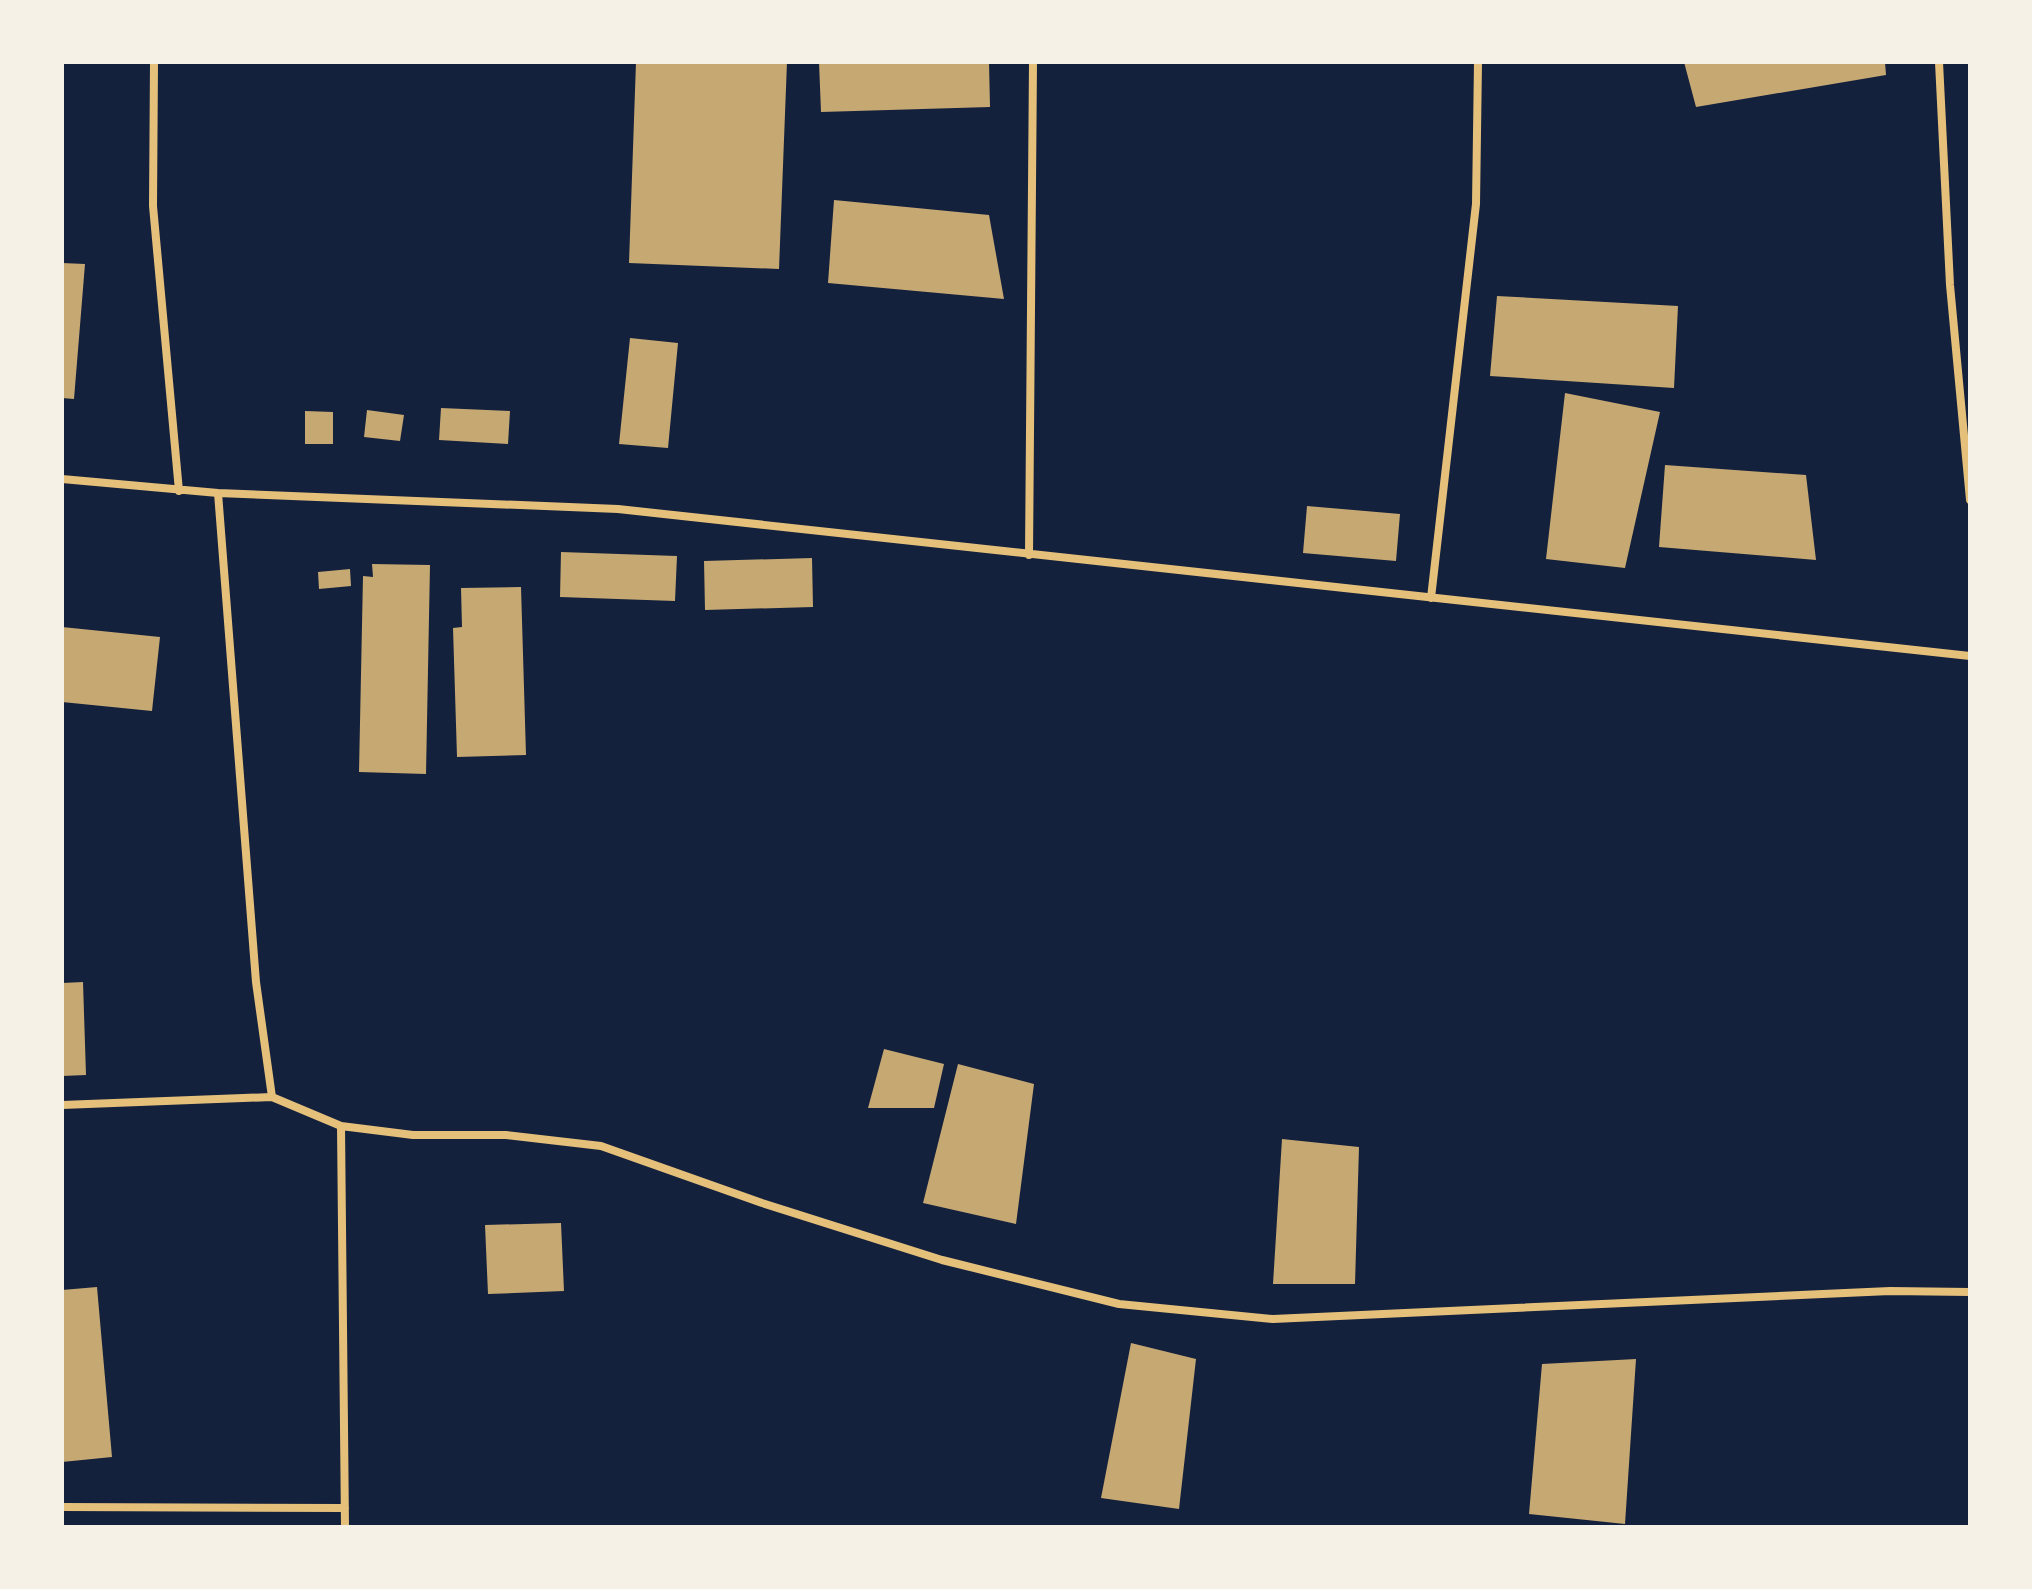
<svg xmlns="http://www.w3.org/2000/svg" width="2032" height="1589" font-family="Jost,sans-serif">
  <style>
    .building { fill: #c6a872 }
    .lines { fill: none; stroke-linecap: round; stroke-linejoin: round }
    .minor { stroke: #e5c07b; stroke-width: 8 }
  </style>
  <rect width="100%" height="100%" fill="#14213d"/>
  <path class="building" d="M636,62H787L779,269L629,263Z
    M819,62H989L990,107L821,112Z
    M1684,62H1885L1886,75L1696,107Z
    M834,200L989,215L1004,299L828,283Z
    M62,263L85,264L74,399L62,398Z
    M1497,296L1678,306L1674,388L1490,376Z
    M630,338L678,343L668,448L619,444Z
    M1565,393L1660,412L1625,568L1546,559Z
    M441,408L510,411L508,444L439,440Z
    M367,410L404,415L400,441L364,437Z
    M305,411L333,412V444H305Z
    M1665,465L1806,475L1816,560L1659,547Z
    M1307,506L1400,514L1396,561L1303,553Z
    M561,552L677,556L675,601L560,597Z
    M812,558L813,607L705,610L704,561Z
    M372,564L430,565L426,774L359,772L363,576L373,577Z
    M350,569L351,586L319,589L318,572Z
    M521,587L526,755L457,757L453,628L462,627L461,588Z
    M62,627L160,637L152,711L62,702Z
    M83,982L86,1075L62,1076V983Z
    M884,1049L944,1064L934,1108H868Z
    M958,1064L1034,1084L1016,1224L923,1203Z
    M1282,1139L1359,1147L1355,1284H1273Z
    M561,1223L564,1291L488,1294L485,1225Z
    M97,1287L112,1457L62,1462V1290Z
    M1131,1343L1196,1359L1179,1509L1101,1498Z
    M1636,1359L1625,1524L1529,1514L1542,1364Z"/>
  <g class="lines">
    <path class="minor" d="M154,62L153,206L179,491
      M1939,62L1950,285L1970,500
      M62,479L218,493L618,509L1970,656
      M218,493L256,982L272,1097L341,1126L413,1135H506L601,1146L762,1203L942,1260L1119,1304L1273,1319L1890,1291L1970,1292
      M1029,555L1033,62
      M1431,598L1476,204L1478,62
      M62,1105L272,1097
      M341,1126L345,1527
      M62,1507L345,1508"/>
  </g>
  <rect width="2032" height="1589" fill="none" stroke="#f6f1e7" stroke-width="128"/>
</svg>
